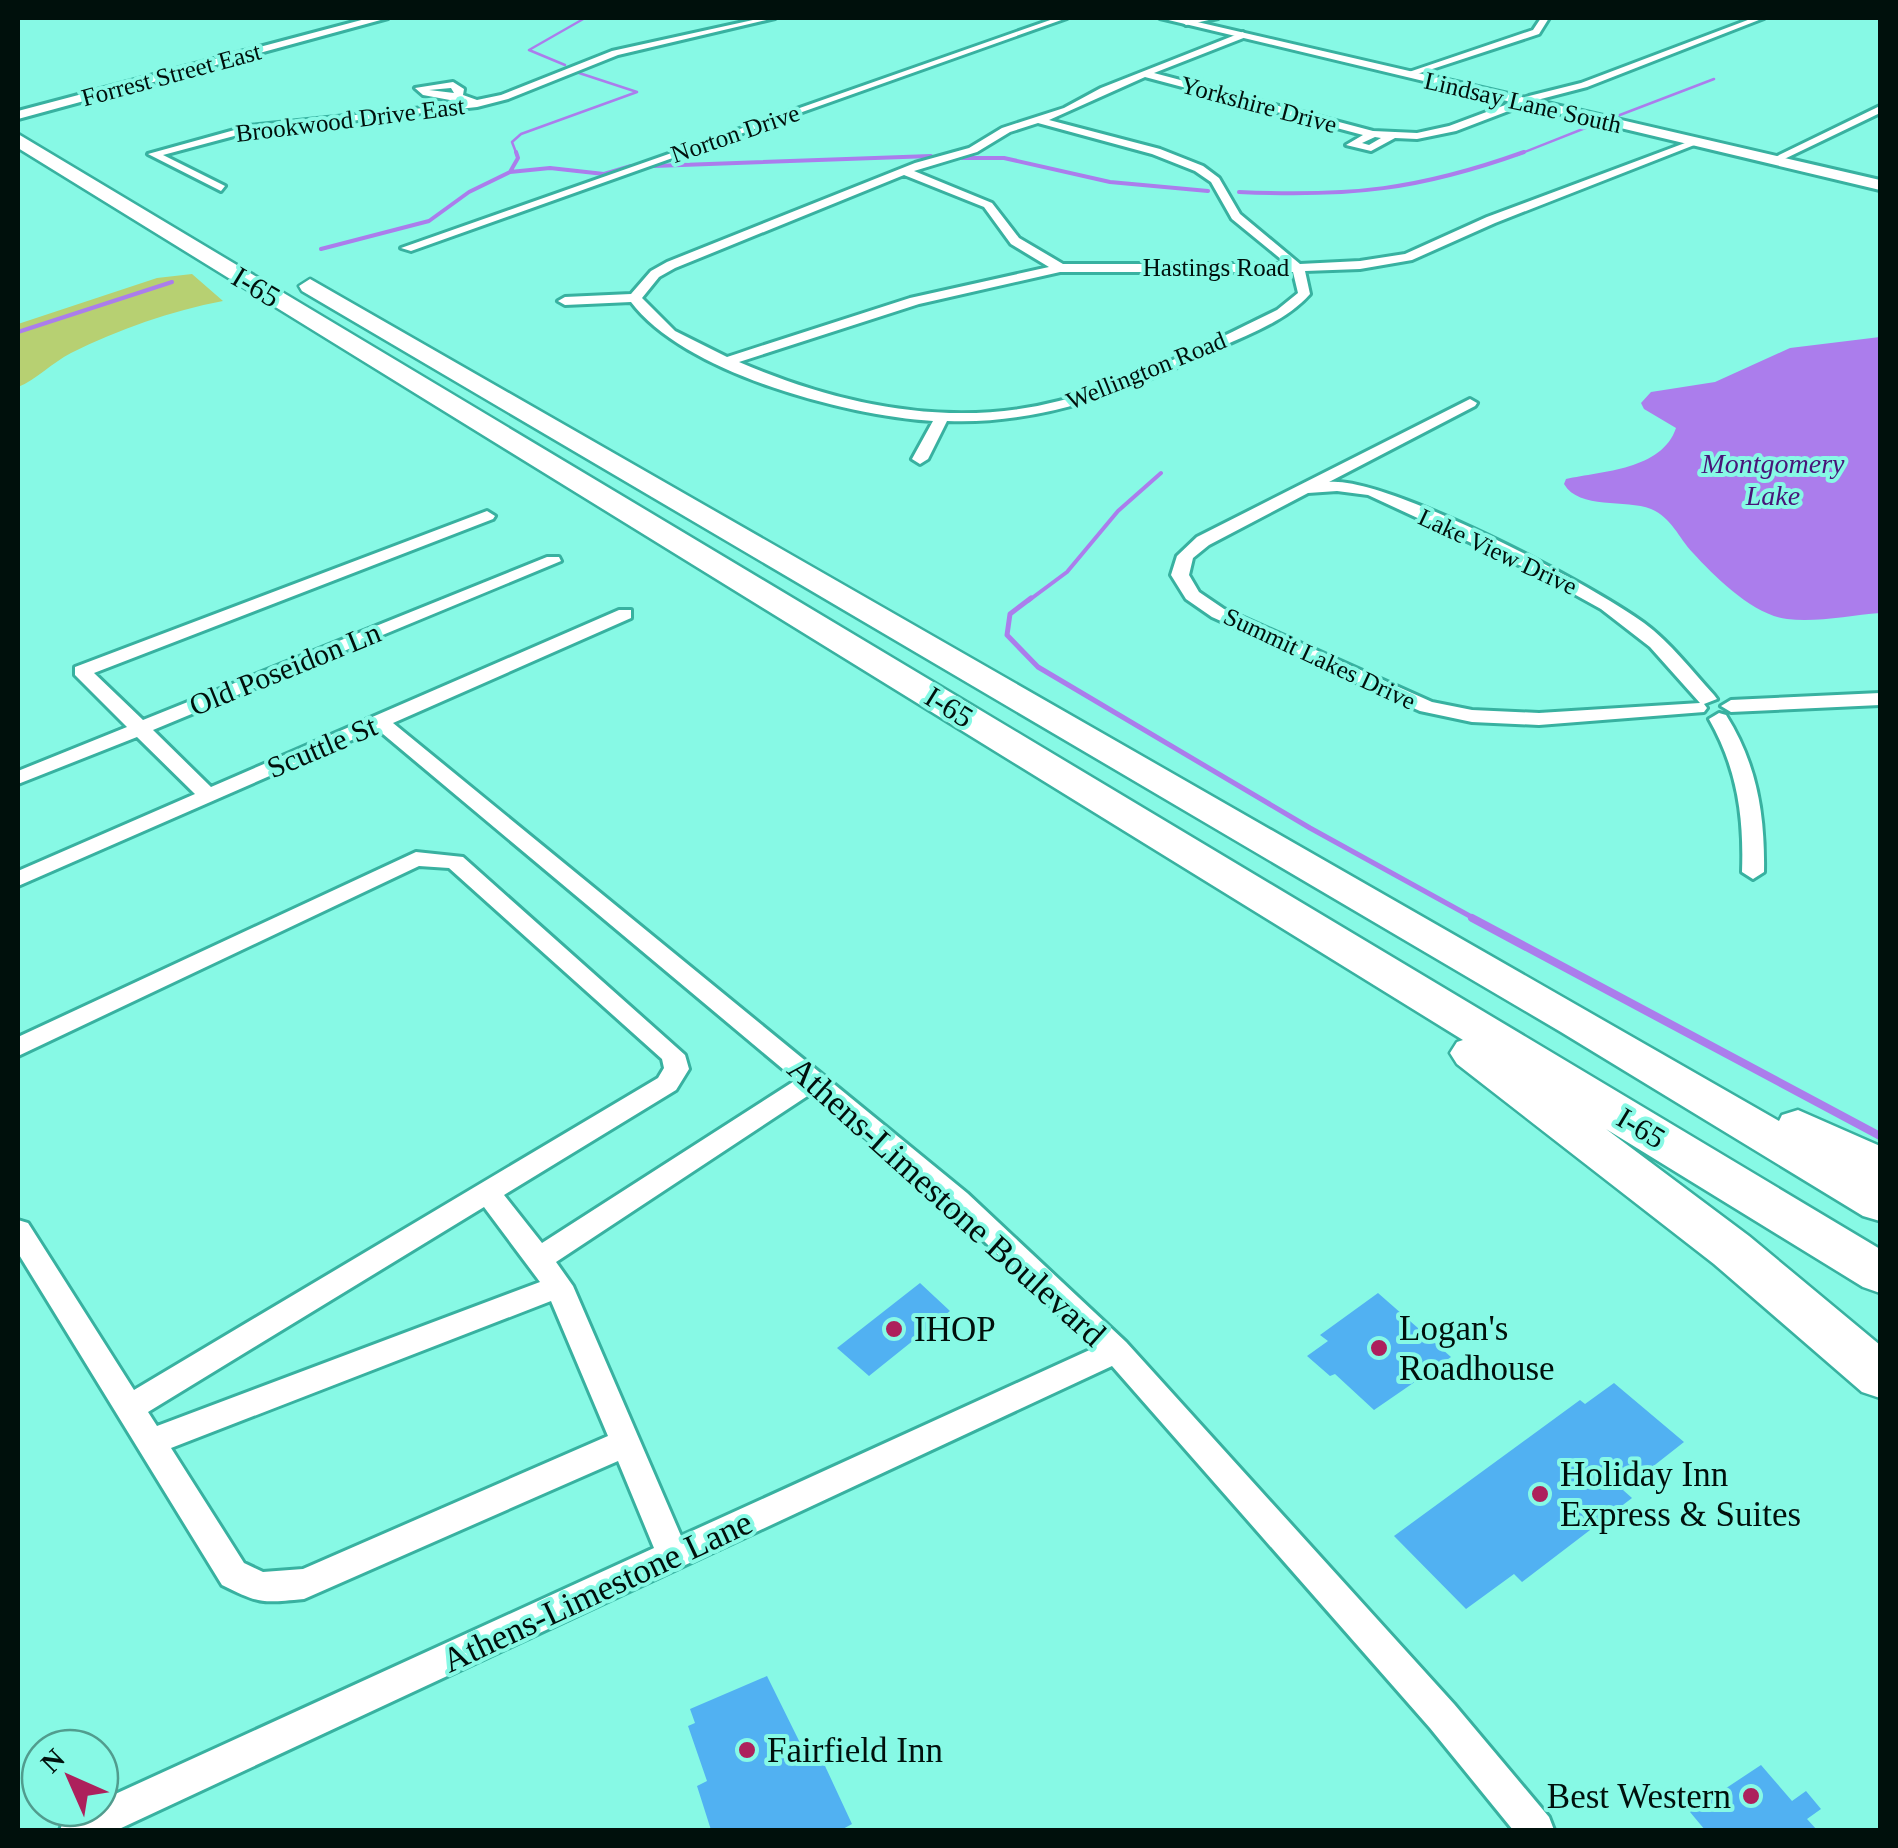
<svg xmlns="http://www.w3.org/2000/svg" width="1898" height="1848" font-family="'Times New Roman',serif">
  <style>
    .green { fill: #b7d072 }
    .water { fill: #ab7dec }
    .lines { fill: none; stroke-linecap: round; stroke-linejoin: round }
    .stream-far3 { stroke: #ab7dec; stroke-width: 2.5 }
    .stream-far2 { stroke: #ab7dec; stroke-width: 4 }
    .stream-far1 { stroke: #ab7dec; stroke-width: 5 }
    .stream { stroke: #ab7dec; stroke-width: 8 }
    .building { fill: #51b1f2 }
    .street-casing { stroke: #38b1a0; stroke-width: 6 }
    .secondary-casing { stroke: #38b1a0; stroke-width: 6 }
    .highway-casing { stroke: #38b1a0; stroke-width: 5 }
    .street { fill: #fff; fill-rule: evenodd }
    .secondary { fill: #fff; fill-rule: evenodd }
    .highway { fill: #fff; fill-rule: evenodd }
    .poi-dot { fill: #ad205c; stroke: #87f9e5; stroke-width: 4 }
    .labels { text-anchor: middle; stroke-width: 8; stroke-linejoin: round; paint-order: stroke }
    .far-street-label { font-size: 25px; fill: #00100c; stroke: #87f9e5 }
    .far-water-label { font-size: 28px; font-style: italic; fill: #481578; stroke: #87f9e5 }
    .street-label { font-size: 30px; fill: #00100c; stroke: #87f9e5 }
    .near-street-label { font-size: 35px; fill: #00100c; stroke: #87f9e5 }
    .near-poi-label { font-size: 35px; fill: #00100c; stroke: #87f9e5; text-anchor: start }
  </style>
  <rect width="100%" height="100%" fill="#87f9e5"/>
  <path class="green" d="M192,274L223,301C171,311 119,329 71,353C53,362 36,380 18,387V324L157,278Z"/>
  <path class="water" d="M1880,337V613C1851,615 1816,623 1787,619C1753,615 1715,577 1693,553C1678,537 1672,518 1651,509C1626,499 1579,510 1564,484L1566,479C1602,471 1662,470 1676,428L1644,409L1641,403L1651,392L1715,382L1790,348Z"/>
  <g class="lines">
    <path class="stream-far3" d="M565,65L529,50L585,18
      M1612,118L1714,79
      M517,155L512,142L521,134L637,92L573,71
      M1517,155L1598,123"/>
    <path class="stream-far2" d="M962,158H1004L1110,182L1208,191
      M654,166L931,156
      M510,172L518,158L516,152
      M1239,192C1350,197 1418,190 1524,152
      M321,249L429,221L469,192L510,172L550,168L604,174L631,166
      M18,332L172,282
      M1028,601L1067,572L1118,511L1161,473"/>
    <path class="stream-far1" d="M1031,598L1010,614L1007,635L1038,667L1310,828L1477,920"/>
    <path class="stream" d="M1472,918L1880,1136"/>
  </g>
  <path class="building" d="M920,1283L950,1311L869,1376L837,1348Z
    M1378,1293L1451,1357L1374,1410L1335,1374L1330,1376L1307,1356L1328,1341L1320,1335Z
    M1614,1383L1684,1442L1623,1490L1632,1498L1522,1582L1514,1574L1466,1609L1394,1536L1580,1400L1585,1404Z
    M767,1676L808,1759L819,1753L852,1824L841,1830H711L697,1786L707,1781L688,1726L695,1723L690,1709Z
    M1761,1765L1792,1801L1806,1791L1821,1809L1807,1819L1817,1830H1705L1690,1812Z"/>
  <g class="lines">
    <g class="street-casing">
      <path id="street" d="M762,18H775L618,55L508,99L477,107L249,132L163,155L225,186L221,191L148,154L249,126L462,104L466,103L423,95L415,88L453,82L464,89L463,95L477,100L501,95L612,51ZM451,88L454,93L429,90Z
        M1056,18H1067L411,251L401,248Z
        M1199,18H1218L1186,25L1182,22Z
        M1541,18H1549L1539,34L1411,76L1403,74L1533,30Z
        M1753,18H1764L1587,87L1537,100L1456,131L1417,139L1395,138L1371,151L1346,145L1363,135L1145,77L1049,120L1160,149L1203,166L1219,178L1240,214L1300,264L1360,261L1405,254L1487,217L1693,140L1702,142L1495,223L1412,260L1360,269L1305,271L1310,294C1286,321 1251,333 1219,348C1132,389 1044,425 947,421L928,459L920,464L912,459L933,421C847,416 684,373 631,302L565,305L558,301L565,297L631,294L651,271L667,262L915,163L969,148L1002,128L1064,108L1101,88L1243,32L1246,37L1154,73L1373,131L1417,133L1449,126L1529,96L1581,83ZM1038,123L1152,154L1195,171L1211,182L1232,219L1287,264H1063L1019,238L992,203L914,171L977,152L1010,132ZM1375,137L1381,138L1369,145L1362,143ZM904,175L984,207L1011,244L1049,267L910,298L727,357L675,331L642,298L659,277L675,268ZM1060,272H1293L1298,293L1277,310C1207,344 1135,382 1059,401C951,429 839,405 739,362L919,304Z
        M1880,106V113L1778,162L1769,160Z
        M1470,399L1477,403L1475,406L1329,482C1386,476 1593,585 1644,623C1671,643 1691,670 1714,695L1717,699L1704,704L1707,708L1704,712L1539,725L1472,722L1420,711L1212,617L1186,599L1171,575L1177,556L1197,537ZM1337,491L1368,495L1536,573L1601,609L1650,647L1700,703L1539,713L1472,710L1432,702L1224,609L1199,592L1189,575L1193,558L1209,545L1308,493Z
        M487,511L495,516L493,519L94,673L143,720L547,557H559L561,561L153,730L211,787L619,610H631V618L393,723L967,1193L1126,1342L1454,1704L1549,1817L1554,1830H1513L1430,1728L1112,1366L117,1830H60L65,1817L85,1808H100V1801L654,1548L618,1461L304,1599C261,1603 260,1604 222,1585L18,1253V1220L28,1223L134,1390L658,1078L664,1068L662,1059L449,868L419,866L18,1056V1037L416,852L463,857L685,1055L689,1069L676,1090L504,1195L542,1243L796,1080L377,729L18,886V871L195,794L137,737L18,784V771L127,727L75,675V667ZM812,1093L949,1207L1094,1348L681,1536L573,1286L556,1262ZM484,1207L540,1282L157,1426L148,1412ZM551,1301L608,1436L303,1569L263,1572L244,1563L171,1448Z
        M1880,693V705L1731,712L1721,706L1731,700Z
        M1719,713L1726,715C1757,764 1765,815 1764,872L1753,879L1742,872C1744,816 1737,768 1709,719Z"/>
    </g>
    <g class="secondary-casing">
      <path id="secondary" d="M369,18H388L18,119V111Z
        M1160,18H1180L1880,180V190Z"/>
    </g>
    <g class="highway-casing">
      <path id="highway" d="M18,134L1880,1249V1293L1863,1287L1606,1129L1749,1236L1880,1345V1398L1862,1392L1714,1264L1457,1064L1450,1053L1457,1042L1463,1040L18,148Z
        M310,279L1779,1121L1782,1115L1798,1110L1880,1146V1221L1863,1216L1561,1032L302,291L299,286Z"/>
    </g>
    <use href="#street" class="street"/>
    <use href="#secondary" class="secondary"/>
    <use href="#highway" class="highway"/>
  </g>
  <g class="poi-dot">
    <circle cx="894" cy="1329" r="10"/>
    <circle cx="1379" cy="1348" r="10"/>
    <circle cx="1540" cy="1494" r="10"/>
    <circle cx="747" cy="1750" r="10"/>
    <circle cx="1751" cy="1796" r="10"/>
  </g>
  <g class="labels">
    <g class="far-street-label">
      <text transform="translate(171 74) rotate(-15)" y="9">Forrest Street East</text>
      <text transform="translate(1523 102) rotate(13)" y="9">Lindsay Lane South</text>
      <text transform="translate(1259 104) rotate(15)" y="9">Yorkshire Drive</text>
      <text transform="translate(350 119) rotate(-7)" y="9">Brookwood Drive East</text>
      <text transform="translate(735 133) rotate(-19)" y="9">Norton Drive</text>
      <text x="1216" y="276">Hastings Road</text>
      <text transform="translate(1146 370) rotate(-22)" y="9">Wellington Road</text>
      <text transform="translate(1498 551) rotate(25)" y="9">Lake View Drive</text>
      <text transform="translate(1320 658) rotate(25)" y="9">Summit Lakes Drive</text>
    </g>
    <g class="far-water-label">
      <text x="1773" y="473">Montgomery<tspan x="1773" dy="32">Lake</tspan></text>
    </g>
    <g class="street-label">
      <text transform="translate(256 287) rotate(31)" y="10">I-65</text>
      <text transform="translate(285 669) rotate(-22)" y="10">Old Poseidon Ln</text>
      <text transform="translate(949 707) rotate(32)" y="10">I-65</text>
      <text transform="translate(322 747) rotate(-23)" y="10">Scuttle St</text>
      <text transform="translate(1641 1128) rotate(31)" y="10">I-65</text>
    </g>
    <g class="near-street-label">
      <text transform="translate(947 1201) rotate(42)" y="12">Athens-Limestone Boulevard</text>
      <text transform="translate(597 1591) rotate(-25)" y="12">Athens-Limestone Lane</text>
    </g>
    <g class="near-poi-label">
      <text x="1399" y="1340">Logan's<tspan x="1399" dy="40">Roadhouse</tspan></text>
      <text x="914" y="1341">IHOP</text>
      <text x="1560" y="1486">Holiday Inn<tspan x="1560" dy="40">Express &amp; Suites</tspan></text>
      <text x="767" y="1762">Fairfield Inn</text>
      <text x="1731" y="1808" text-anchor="end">Best Western</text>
    </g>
  </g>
  <rect width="1898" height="1848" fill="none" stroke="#00100c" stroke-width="40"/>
  <g transform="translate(70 1778) rotate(315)"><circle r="48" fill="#87f9e5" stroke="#519c8e" stroke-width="2.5"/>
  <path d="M0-8L18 38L0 25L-18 38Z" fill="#ad205c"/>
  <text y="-15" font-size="28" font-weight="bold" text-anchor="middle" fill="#00100c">N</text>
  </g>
</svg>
